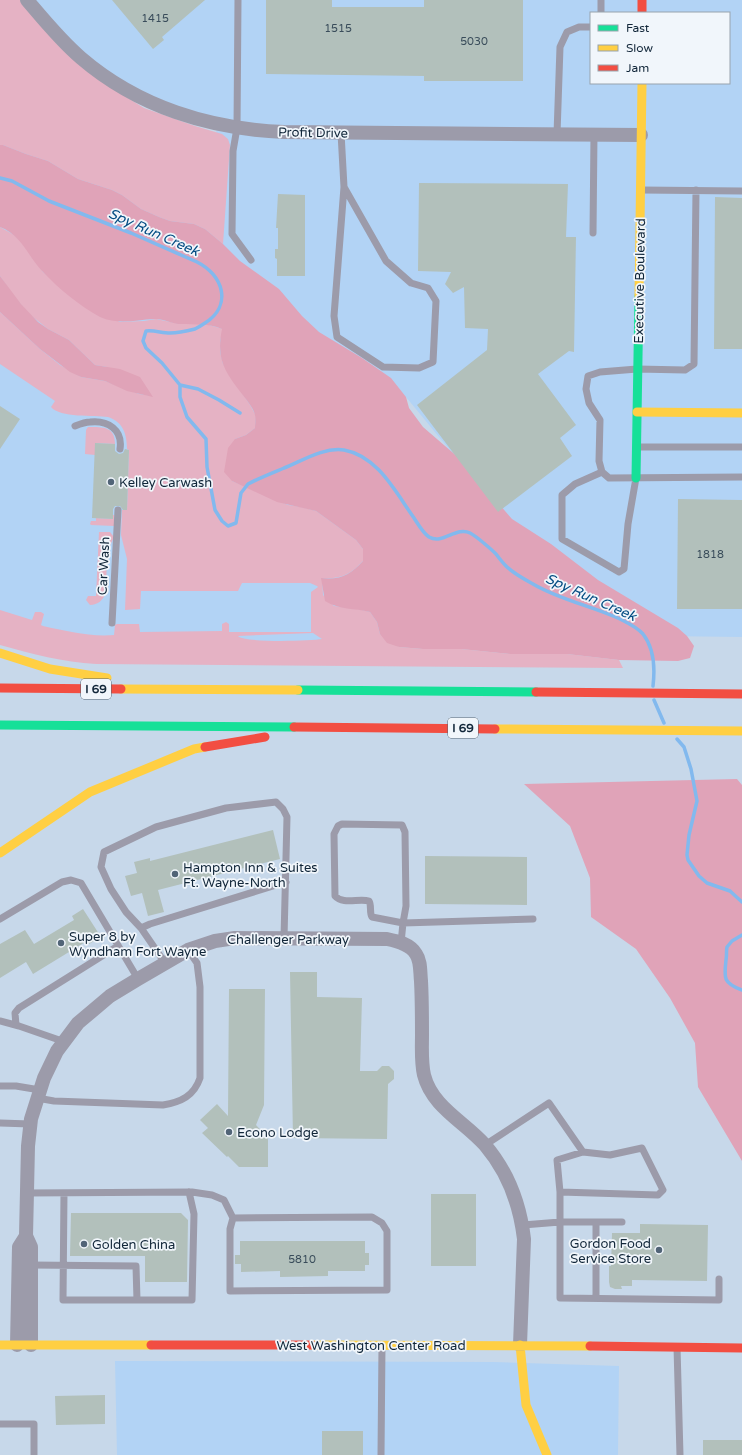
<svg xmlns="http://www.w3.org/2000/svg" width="742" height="1455" font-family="'Varela Round',sans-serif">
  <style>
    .built { fill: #b2d3f5; fill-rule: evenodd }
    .green { fill: #e5b2c4; fill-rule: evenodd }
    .forest { fill: #e0a3b8 }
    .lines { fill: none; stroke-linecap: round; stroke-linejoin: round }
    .stream { stroke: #82b9ee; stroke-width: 3.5 }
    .building { fill: #b2c0bb }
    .lane { stroke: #9c9baa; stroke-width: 7 }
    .street { stroke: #9c9baa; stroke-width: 14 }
    .fast { stroke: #16e098; stroke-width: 9 }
    .slow { stroke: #ffcf43; stroke-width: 9 }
    .jam { stroke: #f24e42; stroke-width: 9 }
    .poi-dot { fill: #516477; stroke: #f1f6fb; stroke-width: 1.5 }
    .labels { text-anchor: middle; stroke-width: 3.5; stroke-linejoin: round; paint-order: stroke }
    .number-label { font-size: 11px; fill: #394c5a }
    .shield { fill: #f1f6fb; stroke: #546473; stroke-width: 1 }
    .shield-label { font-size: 12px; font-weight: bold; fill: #112639 }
    .street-label { font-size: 13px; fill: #112639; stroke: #f1f6fb }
    .poi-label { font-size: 13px; fill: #112639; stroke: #f1f6fb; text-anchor: start }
    .water-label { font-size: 14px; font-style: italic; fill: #054d83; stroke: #f1f6fb }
  </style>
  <rect width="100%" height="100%" fill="#c7d8ea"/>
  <path class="built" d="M0,0L108,94L216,139L217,119L151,102L71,47L32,0H742V637L661,636L519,534L406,397L244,287L595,636L69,650L0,626ZM591,13H729V83H591Z
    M115,1361L493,1362L619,1366L618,1455H117Z"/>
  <path class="green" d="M0,0H20L58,45L104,83L144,108L195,126L222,134L228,139L230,145L223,244L205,229L194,224L170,221L159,217L141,209L122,195L112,190L78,179L48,161L26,154L3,145H0Z
    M0,227L14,235L23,243L43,272L79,302L120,322L144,321L156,319L180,324H205L223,329L220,341V352L223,364L250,405L256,416L255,428L246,435L235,439L232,481L288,505L301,507L316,511L356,540L363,549V561C350,575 341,579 322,578L323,595L334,606L358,609L370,612L377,622L380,634L399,647L423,649H461L510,654H567L619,660L623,668L96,664C63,662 32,654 0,645V610L32,620L35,612H41L44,614L41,625L43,626C66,631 90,637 114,635L115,625L117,624H139L140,632L222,631V624L226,622L229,624V632H311V592L318,587L317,586L310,583H242L238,591H141L140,609L125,610L127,559L121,535L122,510H127L129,450L127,449C127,434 123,422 108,417C94,415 60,418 51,407L55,401L0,364V312L40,349L60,365L81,377L105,381L139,394L152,396L107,367L95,365L69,340L48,329L29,314L13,295L0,276ZM313,633L322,639C311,641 244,643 238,636Z
    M88,427C102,427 115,426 115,444L95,443V455L85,454L86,430Z
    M113,515H114V526L91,525L90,524L91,521H96V518L113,519Z
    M99,532H110L114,537L107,552L106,593C103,600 98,605 90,605L86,600L88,596H96Z"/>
  <path class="forest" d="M0,145H3L26,154L48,161L78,179L112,190L122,195L141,209L159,217L170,221L194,224L205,229L223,244L240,261L279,289L302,316L319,332L362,358L391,378L406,397L409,408L423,427L459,458L512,519L551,544L598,580L678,628L687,636L694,646L690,658L678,661L619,660L567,654H510L461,649H423L399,647L387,643L380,634L377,622L370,612C354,608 340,610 325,601L321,578C341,580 350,575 363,561V549L356,540L316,511L277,502L232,481L224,472L228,448L235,439L246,435L255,428C255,424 256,419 255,415C253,407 247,401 242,394C224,371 216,359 222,329C208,323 195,325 181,324C172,324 162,318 154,319C136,320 118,325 100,317C81,307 58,288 43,272C28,257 22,235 0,227Z
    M0,276L21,304L38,322L48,329L69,340L95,365L120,369L140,377L153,397L127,391L105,381L81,377L70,372L40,349L0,312Z
    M737,779L742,785V1161L698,1087L695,1043L670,998L636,949L591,917L590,878L570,826L524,784Z"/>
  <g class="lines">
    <path class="stream" d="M0,178L12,181L49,201L131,233L197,262C223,275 233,305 205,323C202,325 199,327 195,329C187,331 178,333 170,333C162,333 154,330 146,331L143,341L146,348L162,363L180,385L198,389L219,400L240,413
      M180,385V397L187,417L206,439L207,467L215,510L222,521L228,526L236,523L241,493L248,484C259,478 272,473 284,468C302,461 323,447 344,450C378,456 396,493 414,518C418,524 423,533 429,537C443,545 456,526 470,533C476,536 491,549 496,554C499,558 502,562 506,566C513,573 524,579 533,584C560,600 592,606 620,619C628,623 637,627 643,634C654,648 655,669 653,686
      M654,700L664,723
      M677,739L684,747L691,769L697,801L689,835L687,855L688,860L699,876L707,883L730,891L742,902
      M742,935L732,941L727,947C726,951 727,955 726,960C724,978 723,983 742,990"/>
  </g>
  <path class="building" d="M112,0H205L162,37L164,40L153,49Z
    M266,0H332V7H424V0H523V81H424V76L266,74Z
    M419,183L568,184L566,237H576L574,352L569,351L538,374L576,425L560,438L572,456L498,512L417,405L487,350L488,329L465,328L464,287L453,293L445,284L451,272L418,271Z
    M278,194L305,195V276H277V259L275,258V249H278V228H276Z
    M715,197L742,198V349H714Z
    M0,406L20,419L0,449Z
    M95,443L115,444V451L119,454L123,453L125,449L129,450L127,510H123L120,506H115L113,509V519L92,518Z
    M678,499L742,500V609H677Z
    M273,830L280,859L158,890L164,912L148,916L142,893L131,896L125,876L137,873L134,862L150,858V861Z
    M425,856L527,857V905L425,904Z
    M83,909L101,937L89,944L87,941L33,974L26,962L0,978V944L25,930L34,944L74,920L72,916Z
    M290,972H317V997L362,998L360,1071H377L382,1066H389L394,1071V1079L388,1084L387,1139L293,1138Z
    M229,989H265L264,1105L256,1125L268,1138V1167H239L228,1156L227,1157L202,1133L208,1128L200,1120L217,1104L228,1116Z
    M431,1194H476V1266H431Z
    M71,1213H181L188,1220L187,1282H145V1256H70Z
    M640,1224L708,1225L707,1281L632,1280V1286H621L622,1289H615L610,1287L609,1282V1266H611L612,1233H640Z
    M240,1241H365V1253H369V1265H365V1271H328V1276L280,1277V1271L241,1272V1264H235V1255H240Z
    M105,1395V1424L56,1425L55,1396Z
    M322,1431H363V1455H322Z
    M703,1440H742V1455H703Z"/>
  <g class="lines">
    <path class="lane" d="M238,0L237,128L233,151L232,234L251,260
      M601,0V13
      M341,133L344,187L386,261L411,283L428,288L436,301L433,362L419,368L383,367L337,337L334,316L344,187
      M557,134L560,47L567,32L579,27H591
      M641,190L742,191
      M696,190L694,364L685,370L637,369L600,372L588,376L586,389L589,403L600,420L599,461L602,472L609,478L742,477
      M593,233L594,134
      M75,426C80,424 85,422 90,422C108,420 123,430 120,449
      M637,447H742
      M602,472L575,484L562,495V539L619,572L624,569L628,524L636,478
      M112,623L118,510
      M342,824L402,825L405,832L406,906L403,923L372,917C369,912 372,906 369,901C359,898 343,905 335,896L334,834L338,826Z
      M0,919L62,882L71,880L81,883L138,979
      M141,928L150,924L286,882
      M401,943L403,923L533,919
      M165,963L141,928L126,912L111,889L101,867L104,852L156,827L226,808L276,802L283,809L287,817L284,938
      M0,1021L19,1026L65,1042
      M16,1025L15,1013L19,1008L118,946
      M0,1086H16L40,1090
      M37,1098L54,1101L163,1105C181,1102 194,1096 200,1078V987L197,963L188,950
      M0,1123L30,1124
      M485,1145L549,1103L583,1152
      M560,1192L557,1160L583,1152L610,1155L642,1148L663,1190L658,1195L560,1192V1222H596V1298
      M27,1193L192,1192L212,1195L224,1200L233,1218L230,1229V1291L387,1290V1231L382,1223L372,1217L233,1218
      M64,1193L63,1300H192L194,1214L189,1192
      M596,1222H622
      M523,1225L560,1222V1298L719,1300V1279
      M31,1265L136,1266L137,1300
      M677,1347L680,1455
      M0,1424H34V1455
      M381,1455L382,1345"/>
    <path class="street" d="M27,0C44,20 61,41 81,58C138,107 210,129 284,132L641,135
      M17,1345L19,1247L26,1236
      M31,1345V1247L26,1236L28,1146L31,1119L44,1078L57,1051L78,1023L110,996L138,979L188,950L215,941L235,938L387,939C397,941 410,944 416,954C421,961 420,972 421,981C422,999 422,1017 422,1035C422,1048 421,1062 424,1075C432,1107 465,1122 485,1145C508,1172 520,1205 524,1239L520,1345"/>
    <path class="fast" d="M636,478L639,296
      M298,690L536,692
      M0,725L294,727"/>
    <path class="slow" d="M639,296L642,83
      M637,412L742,413
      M0,653L50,669L107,678
      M121,689L298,690
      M495,729L742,731
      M0,853L90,792L194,749L205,747
      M0,1345H151
      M312,1345L590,1346
      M520,1345L526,1405L547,1455"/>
    <path class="jam" d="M642,0V13
      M0,688L121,689
      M536,692L742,694
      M294,727L495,729
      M205,747L265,737
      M151,1345H312
      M590,1346L742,1348"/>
  </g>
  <g class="poi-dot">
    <circle cx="111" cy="482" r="4"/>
    <circle cx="175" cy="874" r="4"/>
    <circle cx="61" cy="943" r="4"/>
    <circle cx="229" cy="1132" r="4"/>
    <circle cx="84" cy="1244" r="4"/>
    <circle cx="659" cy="1250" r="4"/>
  </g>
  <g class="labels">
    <g class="number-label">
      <text x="155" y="22">1415</text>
      <text x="338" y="32">1515</text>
      <text x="474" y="45">5030</text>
      <text x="710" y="558">1818</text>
      <text x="302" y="1263">5810</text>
    </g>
    <g class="shield">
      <rect x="81" y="679" width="30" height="20" rx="3"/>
      <rect x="448" y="718" width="30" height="20" rx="3"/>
    </g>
    <g class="shield-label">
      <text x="96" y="693">I 69</text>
      <text x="463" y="732">I 69</text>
    </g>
    <g class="street-label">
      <text transform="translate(313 132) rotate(1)" y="5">Profit Drive</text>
      <text transform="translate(639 281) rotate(-89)" y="5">Executive Boulevard</text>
      <text transform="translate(103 566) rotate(-87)" y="5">Car Wash</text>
      <text x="288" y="944">Challenger Parkway</text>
      <text x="371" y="1350">West Washington Center Road</text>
    </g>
    <g class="poi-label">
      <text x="119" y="487">Kelley Carwash</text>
      <text x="183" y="872">Hampton Inn &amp; Suites<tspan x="183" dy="15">Ft. Wayne-North</tspan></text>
      <text x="69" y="941">Super 8 by<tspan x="69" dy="15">Wyndham Fort Wayne</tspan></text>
      <text x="237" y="1137">Econo Lodge</text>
      <text x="651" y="1248" text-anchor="end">Gordon Food<tspan x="651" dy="15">Service Store</tspan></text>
      <text x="92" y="1249">Golden China</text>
    </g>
    <g class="water-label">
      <text transform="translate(154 232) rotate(24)" y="5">Spy Run Creek</text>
      <text transform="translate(591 597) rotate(24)" y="5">Spy Run Creek</text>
    </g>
  </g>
  <rect x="590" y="12" width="140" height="72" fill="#f1f6fb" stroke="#97a3ad"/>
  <rect x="598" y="25" width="20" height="6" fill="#16e098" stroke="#97a3ad"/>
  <text x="626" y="32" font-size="12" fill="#112639">Fast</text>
  <rect x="598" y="45" width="20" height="6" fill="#ffcf43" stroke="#97a3ad"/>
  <text x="626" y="52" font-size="12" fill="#112639">Slow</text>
  <rect x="598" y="65" width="20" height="6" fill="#f24e42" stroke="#97a3ad"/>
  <text x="626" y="72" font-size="12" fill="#112639">Jam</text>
</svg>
